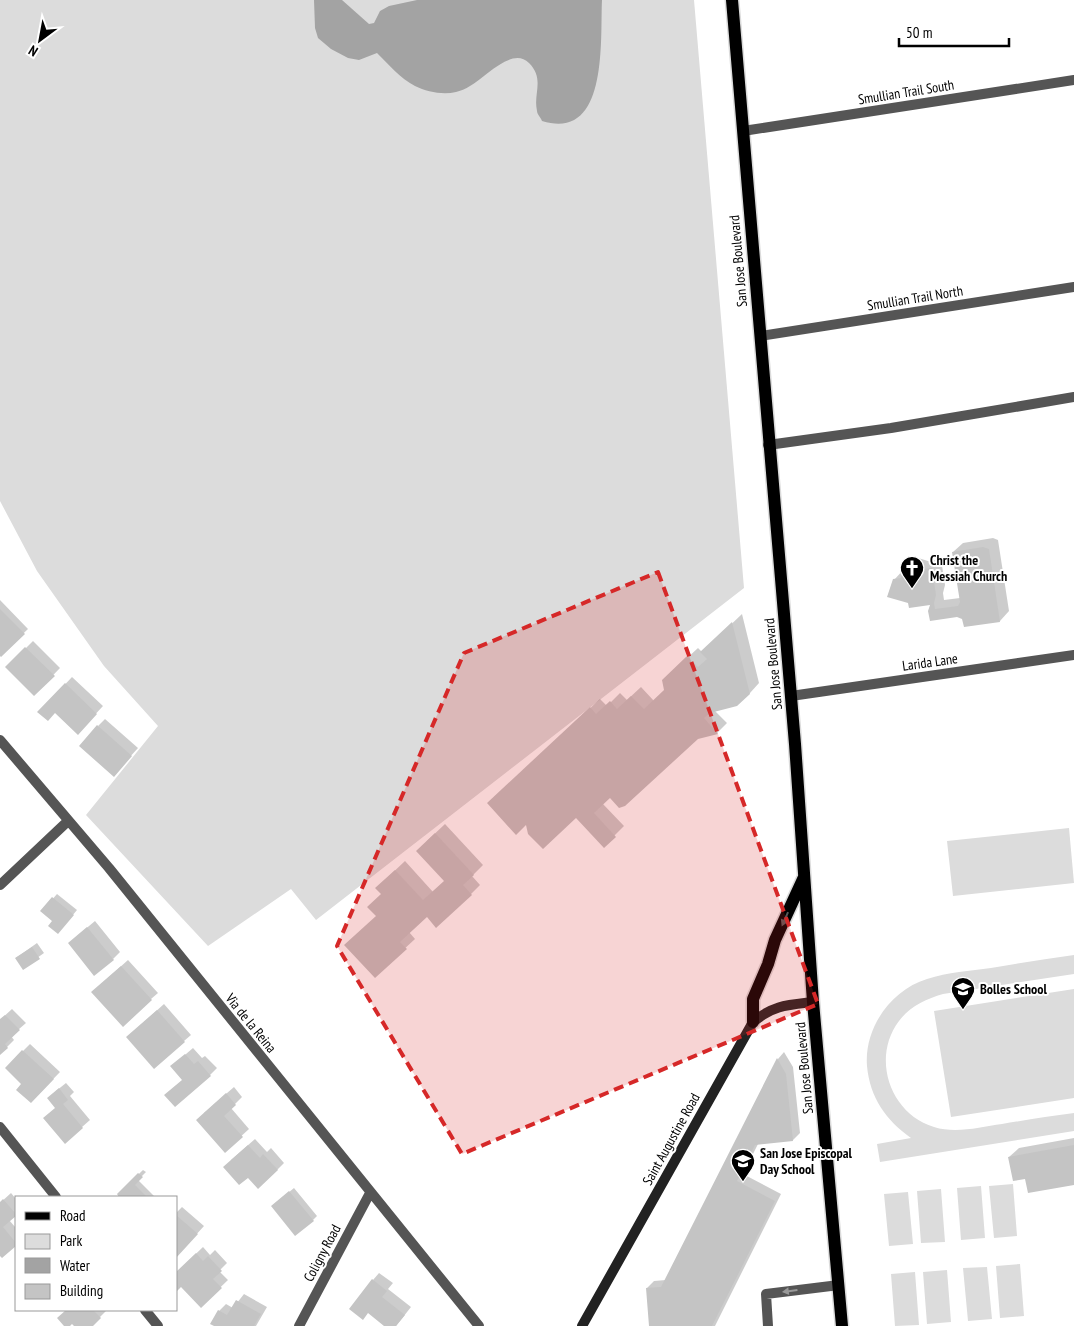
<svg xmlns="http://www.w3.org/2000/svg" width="1074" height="1326" font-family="'PT Sans Narrow',sans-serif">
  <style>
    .green { fill: #dcdcdc }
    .water { fill: #a3a3a3 }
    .shadow { fill: #0003 }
    .building { fill: #c4c4c4 }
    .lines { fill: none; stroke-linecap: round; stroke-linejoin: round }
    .primary-casing { stroke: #dbdbdb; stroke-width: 15 }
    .minor { stroke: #555; stroke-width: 10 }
    .secondary { stroke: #222; stroke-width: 10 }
    .primary { stroke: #000; stroke-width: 12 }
    .oneway { fill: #595959 }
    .oneway2 { fill: #999 }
    .marked { fill: #d62828; fill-opacity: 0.2; stroke: #d62828; stroke-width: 4; stroke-dasharray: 10 6; stroke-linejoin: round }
    .labels { text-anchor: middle; stroke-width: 4; stroke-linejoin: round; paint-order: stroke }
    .street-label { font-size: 14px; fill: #000; stroke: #fff }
    .poi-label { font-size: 14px; font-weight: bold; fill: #000; stroke: #fff; text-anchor: start }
  </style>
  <rect width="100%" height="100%" fill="#fff"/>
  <path class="green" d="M0,0H694L744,588L316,920L291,889L208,946L86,815L158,726L104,666L37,571L0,501Z
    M1069,828L1074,883L953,896L947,841Z
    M1074,955V974L943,994C926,999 910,1006 899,1021C871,1058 890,1114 934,1127C956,1134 980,1127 1002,1124C1026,1120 1050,1116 1074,1113V1131L880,1162L877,1144L911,1138C886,1120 870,1098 867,1066C864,1028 891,990 927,979C948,972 970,971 991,968C1019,963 1046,959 1074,955Z
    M1074,989V1098L951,1117L934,1011Z
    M1013,1184L1017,1236L994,1238L989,1186Z
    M981,1186L985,1238L961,1240L957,1188Z
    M941,1189L945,1242L921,1243L917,1191Z
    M908,1192L913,1244L889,1246L884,1194Z
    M1020,1264L1024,1316L1000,1318L996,1266Z
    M987,1267L992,1319L968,1321L963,1268Z
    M947,1270L951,1322L927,1324L923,1272Z
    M915,1272L919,1325L895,1326L891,1274Z"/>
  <path class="water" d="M314,0H342L369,24L374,23L380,11L389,6L417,0H602C600,39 609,142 542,121C541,118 537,114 537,111C533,93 545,79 529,63C512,46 485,78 470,86C466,89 460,91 456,92C443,95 427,92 415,86C400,78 389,65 377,53L359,60L348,58L331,49L318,38L315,28Z"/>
  <path class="shadow" d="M993,538L998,540L1009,611L1000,621L964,618L929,611L932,604L909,602L894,580L915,557L928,561L941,559L945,585L943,593L944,600L960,598L953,552L963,543Z
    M0,600L28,629L1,655L0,654Z
    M742,614L759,683L750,693L714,710L727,723L717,733L697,737L610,796L602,803L624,826L604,846L576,816L527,823L498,794L600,699L607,706L620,693L627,700L641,687L654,701L666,690L673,671L698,648L702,652Z
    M33,641L60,668L34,695L7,667Z
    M72,677L103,706L78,733L56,712H39Z
    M105,719L138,748L120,768L98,726Z
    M445,824L483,865L472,876L480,885L471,894L427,916L409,932L415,939L375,976L377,916L386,879L405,861L433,892L445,881L427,841Z
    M57,894L77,910L62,928L42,911Z
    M95,921L120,952L113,959L77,936Z
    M37,943L44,953L23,968L16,958Z
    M128,960L158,993L151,999L100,985Z
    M164,1004L191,1035L184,1041L134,1031Z
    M12,1009L26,1023L11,1036L14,1040L0,1054V1020Z
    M30,1044L60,1072L31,1102L23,1084L6,1068Z
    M193,1048L202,1058L205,1056L217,1068L210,1075L183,1079L179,1060Z
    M784,1052L793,1067L800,1133L793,1140L758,1144L743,1174L781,1194L715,1326H650L647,1288L654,1281L666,1280L778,1059Z
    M66,1083L74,1092L70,1096L90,1120L65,1142L57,1107L56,1091Z
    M234,1087L242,1097L231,1108L249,1129L225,1151L204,1113Z
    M1074,1138V1184L1009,1157L1019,1148Z
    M255,1139L267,1152L271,1148L284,1163L277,1170L231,1160Z
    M143,1170L146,1172L138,1180L155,1197H121L118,1194Z
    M294,1188L317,1216L313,1220L277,1202Z
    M11,1193L16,1199V1214L9,1220L16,1228V1245L2,1257L0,1254V1203Z
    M182,1207L204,1226L176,1257V1213Z
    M203,1247L210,1255L215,1250L227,1263L219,1271L228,1280L201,1306L182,1286L176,1273Z
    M379,1273L393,1283L388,1289L411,1307L396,1326H386L373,1280Z
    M244,1294L267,1307L256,1326H217L219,1311L226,1304L233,1308Z
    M67,1310H107L91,1326H76L72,1322L66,1326L59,1318Z"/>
  <path class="building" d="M983,547L989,549L1000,622L964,627L962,619L957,617L930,621L928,611L930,605L909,608L908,603L887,597L893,579L901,578L905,566L917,570L932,568L936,595L934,603L935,609L958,606L960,602L952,552Z
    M0,609L25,634L1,657L0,656Z
    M732,622L750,694L737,706L710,713L704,718L718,734L698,739L625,806L619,808L610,798L594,813L616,837L604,848L576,818L543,849L528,834L526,825L516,835L487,803L590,707L596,714L610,701L617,709L631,696L644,709L664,690L662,680L687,656L698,667L707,659L700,652Z
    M25,647L55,676L34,696L5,667Z
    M65,683L97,714L78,735L55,713L48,721L37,712Z
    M97,725L132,756L114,777L79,746Z
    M435,833L474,875L463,885L472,895L436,928L427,917L400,942L407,949L375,978L344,945L376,916L367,907L381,894L375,888L395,870L423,900L444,881L416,851Z
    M52,897L74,915L58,934L48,926L52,921L40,911Z
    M87,927L114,960L94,976L68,943Z
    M32,947L40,959L23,970L15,958Z
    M121,966L152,1000L123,1027L91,992Z
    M157,1010L185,1042L154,1069L126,1037Z
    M5,1015L20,1030L5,1044L8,1048L0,1055V1019Z
    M22,1050L54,1079L31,1103L16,1090L21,1084L5,1068Z
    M185,1054L194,1064L198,1061L211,1076L175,1107L164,1095L182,1080L170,1066Z
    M777,1058L786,1074L793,1141L755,1145L737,1181L775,1201L712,1326H649L646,1288L661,1287Z
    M59,1088L68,1100L63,1104L83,1128L65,1144L43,1118L55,1108L47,1098Z
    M226,1093L236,1105L224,1116L243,1137L225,1153L196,1120Z
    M248,1145L260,1158L263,1154L278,1170L258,1189L248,1178L239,1185L223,1167Z
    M1074,1145V1185L1028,1193L1025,1179L1013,1181L1008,1157Z
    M138,1173L143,1177L135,1185L147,1197H119L117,1194Z
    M289,1191L314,1221L295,1236L271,1206Z
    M3,1199L16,1214V1216L3,1227L16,1243V1246L2,1258L0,1256V1202Z
    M176,1215L198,1234L176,1258Z
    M196,1253L203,1261L208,1256L222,1271L213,1279L222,1288L201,1308L181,1287L176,1292V1272Z
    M372,1279L387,1291L382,1297L405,1315L396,1326H384L368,1313L363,1320L349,1309Z
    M236,1300L261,1314L254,1326H214L210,1324L218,1310L227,1315Z
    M66,1310H93L101,1318L93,1326H74L72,1324L70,1326H64L57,1318Z"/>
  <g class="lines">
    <g class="primary-casing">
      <path id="primary" d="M732,0L795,744L813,1002L842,1326
        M753,1022V999L768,964L775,940L804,877"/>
    </g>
    <path class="minor" d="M743,131L1074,80
      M760,336L1074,287
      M768,445L891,428L1074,397
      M791,696L1074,655
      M0,740L109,868L479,1326
      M0,885L68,821
      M0,1127L56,1197
      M145,1310L158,1326
      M299,1326L370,1193
      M768,1326L766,1294L839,1285"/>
    <path class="secondary" d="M582,1326L753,1022C774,1005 787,1005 813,1002"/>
    <use href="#primary" class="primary"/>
  </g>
  <defs><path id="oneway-solid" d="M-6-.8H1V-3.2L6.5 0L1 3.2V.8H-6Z" transform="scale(1.25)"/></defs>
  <use class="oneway" href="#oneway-solid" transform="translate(785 919) rotate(114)"/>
  <use class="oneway2" href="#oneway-solid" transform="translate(790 1291) rotate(173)"/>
  <path class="marked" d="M658,572L818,1004L462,1154L337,946L464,653Z"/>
  <defs>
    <g id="church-pin" transform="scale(1.25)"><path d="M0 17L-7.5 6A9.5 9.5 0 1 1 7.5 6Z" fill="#000" stroke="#fff"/><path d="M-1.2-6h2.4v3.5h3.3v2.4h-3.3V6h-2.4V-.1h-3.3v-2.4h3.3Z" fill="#fff"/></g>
    <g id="school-pin" transform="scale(1.25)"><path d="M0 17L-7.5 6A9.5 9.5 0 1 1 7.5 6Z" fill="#000" stroke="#fff"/><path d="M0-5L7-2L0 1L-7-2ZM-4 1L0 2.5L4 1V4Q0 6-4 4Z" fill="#fff"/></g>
  </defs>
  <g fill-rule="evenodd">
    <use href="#church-pin" x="912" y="568"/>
    <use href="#school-pin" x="963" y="989"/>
    <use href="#school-pin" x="743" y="1161"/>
  </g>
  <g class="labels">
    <g class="street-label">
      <text transform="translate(906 92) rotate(-9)" y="5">Smullian Trail South</text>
      <text transform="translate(738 261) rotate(-95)" y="5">San Jose Boulevard</text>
      <text transform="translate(915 298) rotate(-9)" y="5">Smullian Trail North</text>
      <text transform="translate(930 662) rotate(-8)" y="5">Larida Lane</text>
      <text transform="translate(773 664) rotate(-95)" y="5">San Jose Boulevard</text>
      <text transform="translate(251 1023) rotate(51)" y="5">Via de la Reina</text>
      <text transform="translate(804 1068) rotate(-95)" y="5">San Jose Boulevard</text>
      <text transform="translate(671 1139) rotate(-61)" y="5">Saint Augustine Road</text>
      <text transform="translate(322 1253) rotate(-62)" y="5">Coligny Road</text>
    </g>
    <g class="poi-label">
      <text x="930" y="565">Christ the<tspan x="930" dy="16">Messiah Church</tspan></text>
      <text x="980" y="994">Bolles School</text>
      <text x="760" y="1158">San Jose Episcopal<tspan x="760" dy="16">Day School</tspan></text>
    </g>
  </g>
  <rect x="15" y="1196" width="162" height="115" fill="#ffffff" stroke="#999999"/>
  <rect x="25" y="1212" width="25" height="8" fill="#000000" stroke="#999999"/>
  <text x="60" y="1221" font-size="15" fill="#000000">Road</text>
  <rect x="25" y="1234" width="25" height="15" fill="#dcdcdc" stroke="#999999"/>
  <text x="60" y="1246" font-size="15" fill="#000000">Park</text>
  <rect x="25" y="1258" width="25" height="15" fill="#a3a3a3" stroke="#999999"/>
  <text x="60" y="1271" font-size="15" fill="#000000">Water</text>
  <rect x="25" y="1284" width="25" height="15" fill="#c4c4c4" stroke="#999999"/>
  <text x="60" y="1296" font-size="15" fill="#000000">Building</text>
  <g transform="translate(40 40) rotate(212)" stroke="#ffffff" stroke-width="4" paint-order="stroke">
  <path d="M0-4L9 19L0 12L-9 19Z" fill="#000000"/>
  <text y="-8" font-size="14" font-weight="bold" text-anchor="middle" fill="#000000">N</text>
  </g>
  <path d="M899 38v8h110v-8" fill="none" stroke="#000000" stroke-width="2.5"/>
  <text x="906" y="38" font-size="15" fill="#000000" stroke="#ffffff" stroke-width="4" paint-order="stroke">50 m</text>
</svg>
